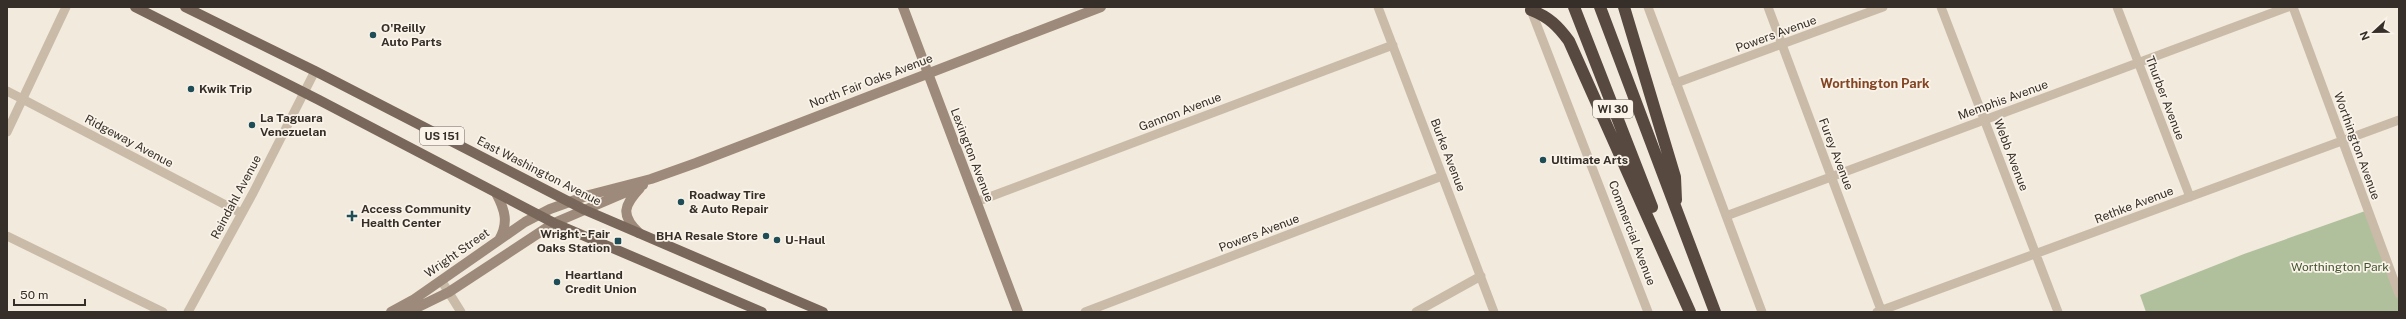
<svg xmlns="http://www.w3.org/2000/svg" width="2406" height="319" font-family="'Public Sans',sans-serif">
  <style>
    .green { fill: #b0c09c }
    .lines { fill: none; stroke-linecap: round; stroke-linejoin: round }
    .street { stroke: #c9bba8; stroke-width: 9 }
    .secondary { stroke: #9d8a7a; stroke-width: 10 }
    .primary { stroke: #78675a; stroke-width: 10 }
    .highway { stroke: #574940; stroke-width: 12 }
    .poi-dot { fill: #1f4d57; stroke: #f9f3e9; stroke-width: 1.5 }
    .labels { text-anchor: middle; stroke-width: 3.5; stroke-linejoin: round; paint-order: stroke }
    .shield { fill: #f9f3e9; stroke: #706962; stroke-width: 1 }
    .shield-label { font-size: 11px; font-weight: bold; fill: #362e28 }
    .poi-label { font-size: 12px; font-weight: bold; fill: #362e28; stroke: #f9f3e9; text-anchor: start }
    .street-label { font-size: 12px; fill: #362e28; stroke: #f9f3e9 }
    .park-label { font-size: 12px; fill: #41542d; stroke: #f9f3e9 }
    .neighbourhood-label { font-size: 13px; font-weight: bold; fill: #844523; stroke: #f9f3e9 }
  </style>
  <rect width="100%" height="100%" fill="#f2eadc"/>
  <path class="green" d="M2368,210L2399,294V312H2146L2140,295L2244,254Z"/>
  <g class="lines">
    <path class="street" d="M1378,7L1494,312
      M1648,7L1762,312
      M1768,7L1881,310
      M1941,7L2058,312
      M2117,7L2190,197
      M2293,7L2399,294
      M1531,10L1648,312
      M1676,83L1883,7
      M7,91L241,213
      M7,132L66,7
      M976,202L1393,45
      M1726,216L2288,7
      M7,236L163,312
      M441,280L461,312
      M188,312L253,193L315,71
      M1085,312L1442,176
      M1416,312L1481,276
      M1877,312L2399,120"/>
    <path class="secondary" d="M903,7L1018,312
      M496,193C505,210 509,223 499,240
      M639,233C620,215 624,205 640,188
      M391,312L413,300L525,222L550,209L589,195L651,179L696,163L1101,7
      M408,312L449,292L554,223L643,185"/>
    <path class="primary" d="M135,7L319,100L554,223L762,312
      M185,7L315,71L585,210L823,312"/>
    <path class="highway" d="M1574,7L1652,207
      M1600,7L1715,312
      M1624,7L1675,177L1676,200
      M1531,10C1549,17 1558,26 1569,41L1690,312"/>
  </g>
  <g class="poi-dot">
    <circle cx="373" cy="35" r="4"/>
    <circle cx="191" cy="89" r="4"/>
    <circle cx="252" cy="125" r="4"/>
    <circle cx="1543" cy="160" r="4"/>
    <circle cx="681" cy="202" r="4"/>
    <path d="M350 210h4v4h4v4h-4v4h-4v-4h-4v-4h4z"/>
    <circle cx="766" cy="236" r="4"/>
    <circle cx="777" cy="240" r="4"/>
    <rect x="614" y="237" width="8" height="8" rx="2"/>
    <circle cx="557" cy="282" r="4"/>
  </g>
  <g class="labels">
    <g class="shield">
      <rect x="1593" y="100" width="40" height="18" rx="3"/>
      <rect x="420" y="127" width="44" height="18" rx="3"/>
    </g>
    <g class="shield-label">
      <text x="1613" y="113">WI 30</text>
      <text x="442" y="140">US 151</text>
    </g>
    <g class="poi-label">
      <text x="381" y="32">O'Reilly<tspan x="381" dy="14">Auto Parts</tspan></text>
      <text x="199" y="93">Kwik Trip</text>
      <text x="260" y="122">La Taguara<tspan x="260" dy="14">Venezuelan</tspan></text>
      <text x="1551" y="164">Ultimate Arts</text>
      <text x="689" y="199">Roadway Tire<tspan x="689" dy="14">&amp; Auto Repair</tspan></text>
      <text x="361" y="213">Access Community<tspan x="361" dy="14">Health Center</tspan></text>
      <text x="610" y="238" text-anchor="end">Wright - Fair<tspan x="610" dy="14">Oaks Station</tspan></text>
      <text x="758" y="240" text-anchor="end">BHA Resale Store</text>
      <text x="785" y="244">U-Haul</text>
      <text x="565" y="279">Heartland<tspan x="565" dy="14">Credit Union</tspan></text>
    </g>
    <g class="street-label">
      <text transform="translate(1776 34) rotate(-20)" y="4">Powers Avenue</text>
      <text transform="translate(871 81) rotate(-21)" y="4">North Fair Oaks Avenue</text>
      <text transform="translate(2165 98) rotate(69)" y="4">Thurber Avenue</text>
      <text transform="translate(2003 100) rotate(-20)" y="4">Memphis Avenue</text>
      <text transform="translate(1180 112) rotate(-21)" y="4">Gannon Avenue</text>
      <text transform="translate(129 141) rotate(28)" y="4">Ridgeway Avenue</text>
      <text transform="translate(2357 146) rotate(70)" y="4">Worthington Avenue</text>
      <text transform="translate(1836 154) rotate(69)" y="4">Furey Avenue</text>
      <text transform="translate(972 155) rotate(69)" y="4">Lexington Avenue</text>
      <text transform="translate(1448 155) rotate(69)" y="4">Burke Avenue</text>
      <text transform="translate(2011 155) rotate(69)" y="4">Webb Avenue</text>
      <text transform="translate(539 171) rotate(27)" y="4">East Washington Avenue</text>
      <text transform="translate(236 197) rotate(-62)" y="4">Reindahl Avenue</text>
      <text transform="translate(2134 205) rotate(-21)" y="4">Rethke Avenue</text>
      <text transform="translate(1259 233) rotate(-21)" y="4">Powers Avenue</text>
      <text transform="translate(1632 233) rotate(69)" y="4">Commercial Avenue</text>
      <text transform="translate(457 253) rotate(-35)" y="4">Wright Street</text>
    </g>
    <g class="park-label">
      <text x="2340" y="271">Worthington Park</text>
    </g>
    <g class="neighbourhood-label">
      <text x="1875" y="88">Worthington Park</text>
    </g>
  </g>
  <rect width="2406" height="319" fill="none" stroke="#362e28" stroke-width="16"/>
  <g transform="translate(2374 32) rotate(248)" stroke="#f9f3e9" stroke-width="3" paint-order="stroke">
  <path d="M0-3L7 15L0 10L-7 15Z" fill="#362e28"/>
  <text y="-6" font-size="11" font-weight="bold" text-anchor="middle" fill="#362e28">N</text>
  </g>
  <path d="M14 299v6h71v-6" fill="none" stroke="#362e28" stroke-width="2"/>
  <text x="20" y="299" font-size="12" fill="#362e28" stroke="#f9f3e9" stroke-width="3" paint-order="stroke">50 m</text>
</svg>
